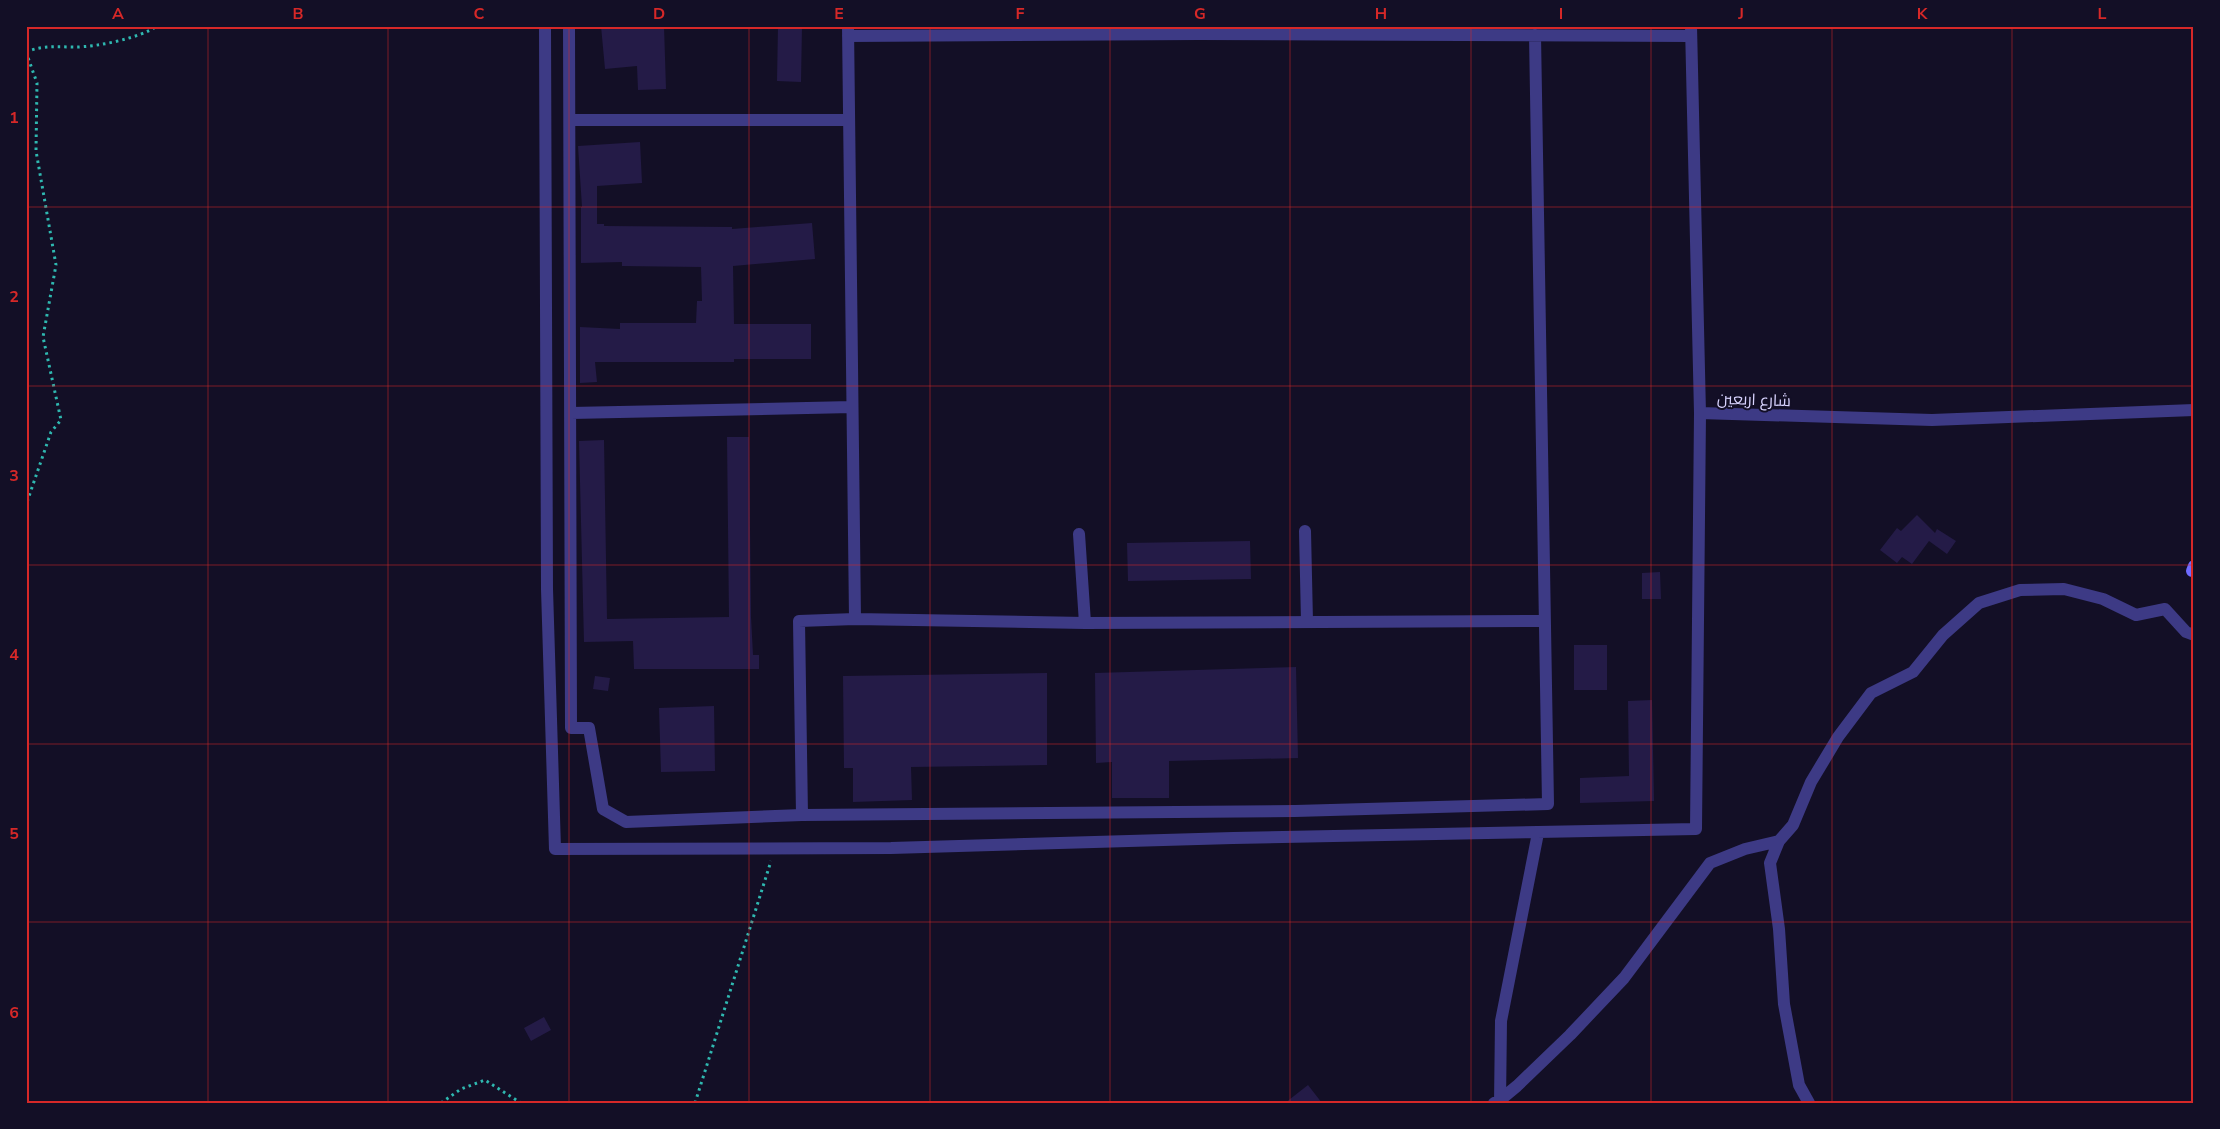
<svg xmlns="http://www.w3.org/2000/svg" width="2220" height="1129" font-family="'Nunito Sans',Cairo,sans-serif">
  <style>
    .building { fill: #241b47 }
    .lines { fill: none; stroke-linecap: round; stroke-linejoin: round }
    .path { stroke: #2fb8b0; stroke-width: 3; stroke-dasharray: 2.5 4; stroke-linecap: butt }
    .street { stroke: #3d3a85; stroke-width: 12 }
    .secondary { stroke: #6f6bff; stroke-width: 12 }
    .grid { fill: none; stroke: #d62828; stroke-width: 1; stroke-opacity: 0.55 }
    .labels { text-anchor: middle; stroke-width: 4; stroke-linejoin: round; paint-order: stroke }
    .street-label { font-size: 16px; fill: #d9d4ff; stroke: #130f26 }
    .neatline { fill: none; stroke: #d62828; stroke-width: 2 }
    .grid-label { font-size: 16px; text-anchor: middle; font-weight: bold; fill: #d62828 }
  </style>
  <rect width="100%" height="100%" fill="#130f26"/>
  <path class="building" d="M601,26H664L666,89L638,90L637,66L605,69Z
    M778,26H802L801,82L777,81Z
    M640,142L642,183L597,186V224H604V226L732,227V229L812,223L815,259L733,266L734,324H811V359H734V362H595L597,382L580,383V327L620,329V323H696L697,301H702L701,267L622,266V262L581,263V207H582L578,146Z
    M727,437H749L751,617L753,655H759V669H634L633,641L584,642L579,441L604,440L607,619L729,617Z
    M1917,515L1935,533L1937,529L1956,541L1947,554L1929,541L1912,564L1902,557L1897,563L1880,550L1897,528L1901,531Z
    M1250,541L1251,579L1128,581L1127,543Z
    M1660,572L1661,599H1642V573Z
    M1574,645H1607V690H1574Z
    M1296,667L1298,758L1169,761V798H1112V762L1096,763L1095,673Z
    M1047,673V765L911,767L912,800L853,802V768H844L843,676Z
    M595,676L610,678L608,691L593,689Z
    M1652,700L1654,801L1580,803V778L1629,776L1628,701Z
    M714,706L715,771L661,772L659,708Z
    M544,1017L551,1030L531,1041L524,1028Z
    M1308,1085L1322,1103H1285Z"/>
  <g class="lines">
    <path class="path" d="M26,52L37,83L36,151L56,265L43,337L61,420L51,432L26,505
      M26,52C43,45 58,47 75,47C97,47 140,38 157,26
      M441,1103L461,1089L485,1080L521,1103
      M695,1103L771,861"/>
    <path class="street" d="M545,26L547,589L555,849L891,848L1233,838L1696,829L1700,413
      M569,26L571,728H589L603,809L626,822L802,815L1295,811L1548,804L1535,35
      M1691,26L1700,413L1932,420L2194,410
      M848,36L1199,34L1691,36
      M570,120H849
      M571,413L852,407
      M1305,531L1307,622
      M1079,534L1085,623
      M855,619L1085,623L1544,621
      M802,815L799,621L855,619L848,26
      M1779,841L1770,863L1779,929L1784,1004L1799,1085L1809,1103
      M1494,1103L1500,1100L1517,1086L1570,1035L1624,978L1710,863L1745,849L1779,841L1793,825L1811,782L1838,737L1871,693L1913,672L1943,635L1979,603L2020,590L2064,589L2103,599L2136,615L2165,609L2186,632L2194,635
      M1500,1103L1501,1021L1538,833"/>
    <path class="secondary" d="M2192,571L2194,566"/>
  </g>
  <path class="grid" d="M208,26V1103M388,26V1103M569,26V1103M749,26V1103M930,26V1103M1110,26V1103M1290,26V1103M1471,26V1103M1651,26V1103M1832,26V1103M2012,26V1103M26,207H2194M26,386H2194M26,565H2194M26,744H2194M26,922H2194"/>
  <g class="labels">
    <g class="street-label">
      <text transform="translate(1754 399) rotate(2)" y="6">شارع اربعين</text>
    </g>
  </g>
  <rect width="2220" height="1129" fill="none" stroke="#130f26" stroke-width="55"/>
  <rect x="28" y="28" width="2164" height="1074" class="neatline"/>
  <g class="grid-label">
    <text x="118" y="19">A</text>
    <text x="298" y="19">B</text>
    <text x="479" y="19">C</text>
    <text x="659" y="19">D</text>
    <text x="839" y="19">E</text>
    <text x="1020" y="19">F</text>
    <text x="1200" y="19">G</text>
    <text x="1381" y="19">H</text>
    <text x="1561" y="19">I</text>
    <text x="1741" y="19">J</text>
    <text x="1922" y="19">K</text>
    <text x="2102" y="19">L</text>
    <text x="14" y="123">1</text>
    <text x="14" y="302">2</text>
    <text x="14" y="481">3</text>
    <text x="14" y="660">4</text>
    <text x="14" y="839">5</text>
    <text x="14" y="1018">6</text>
  </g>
</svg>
